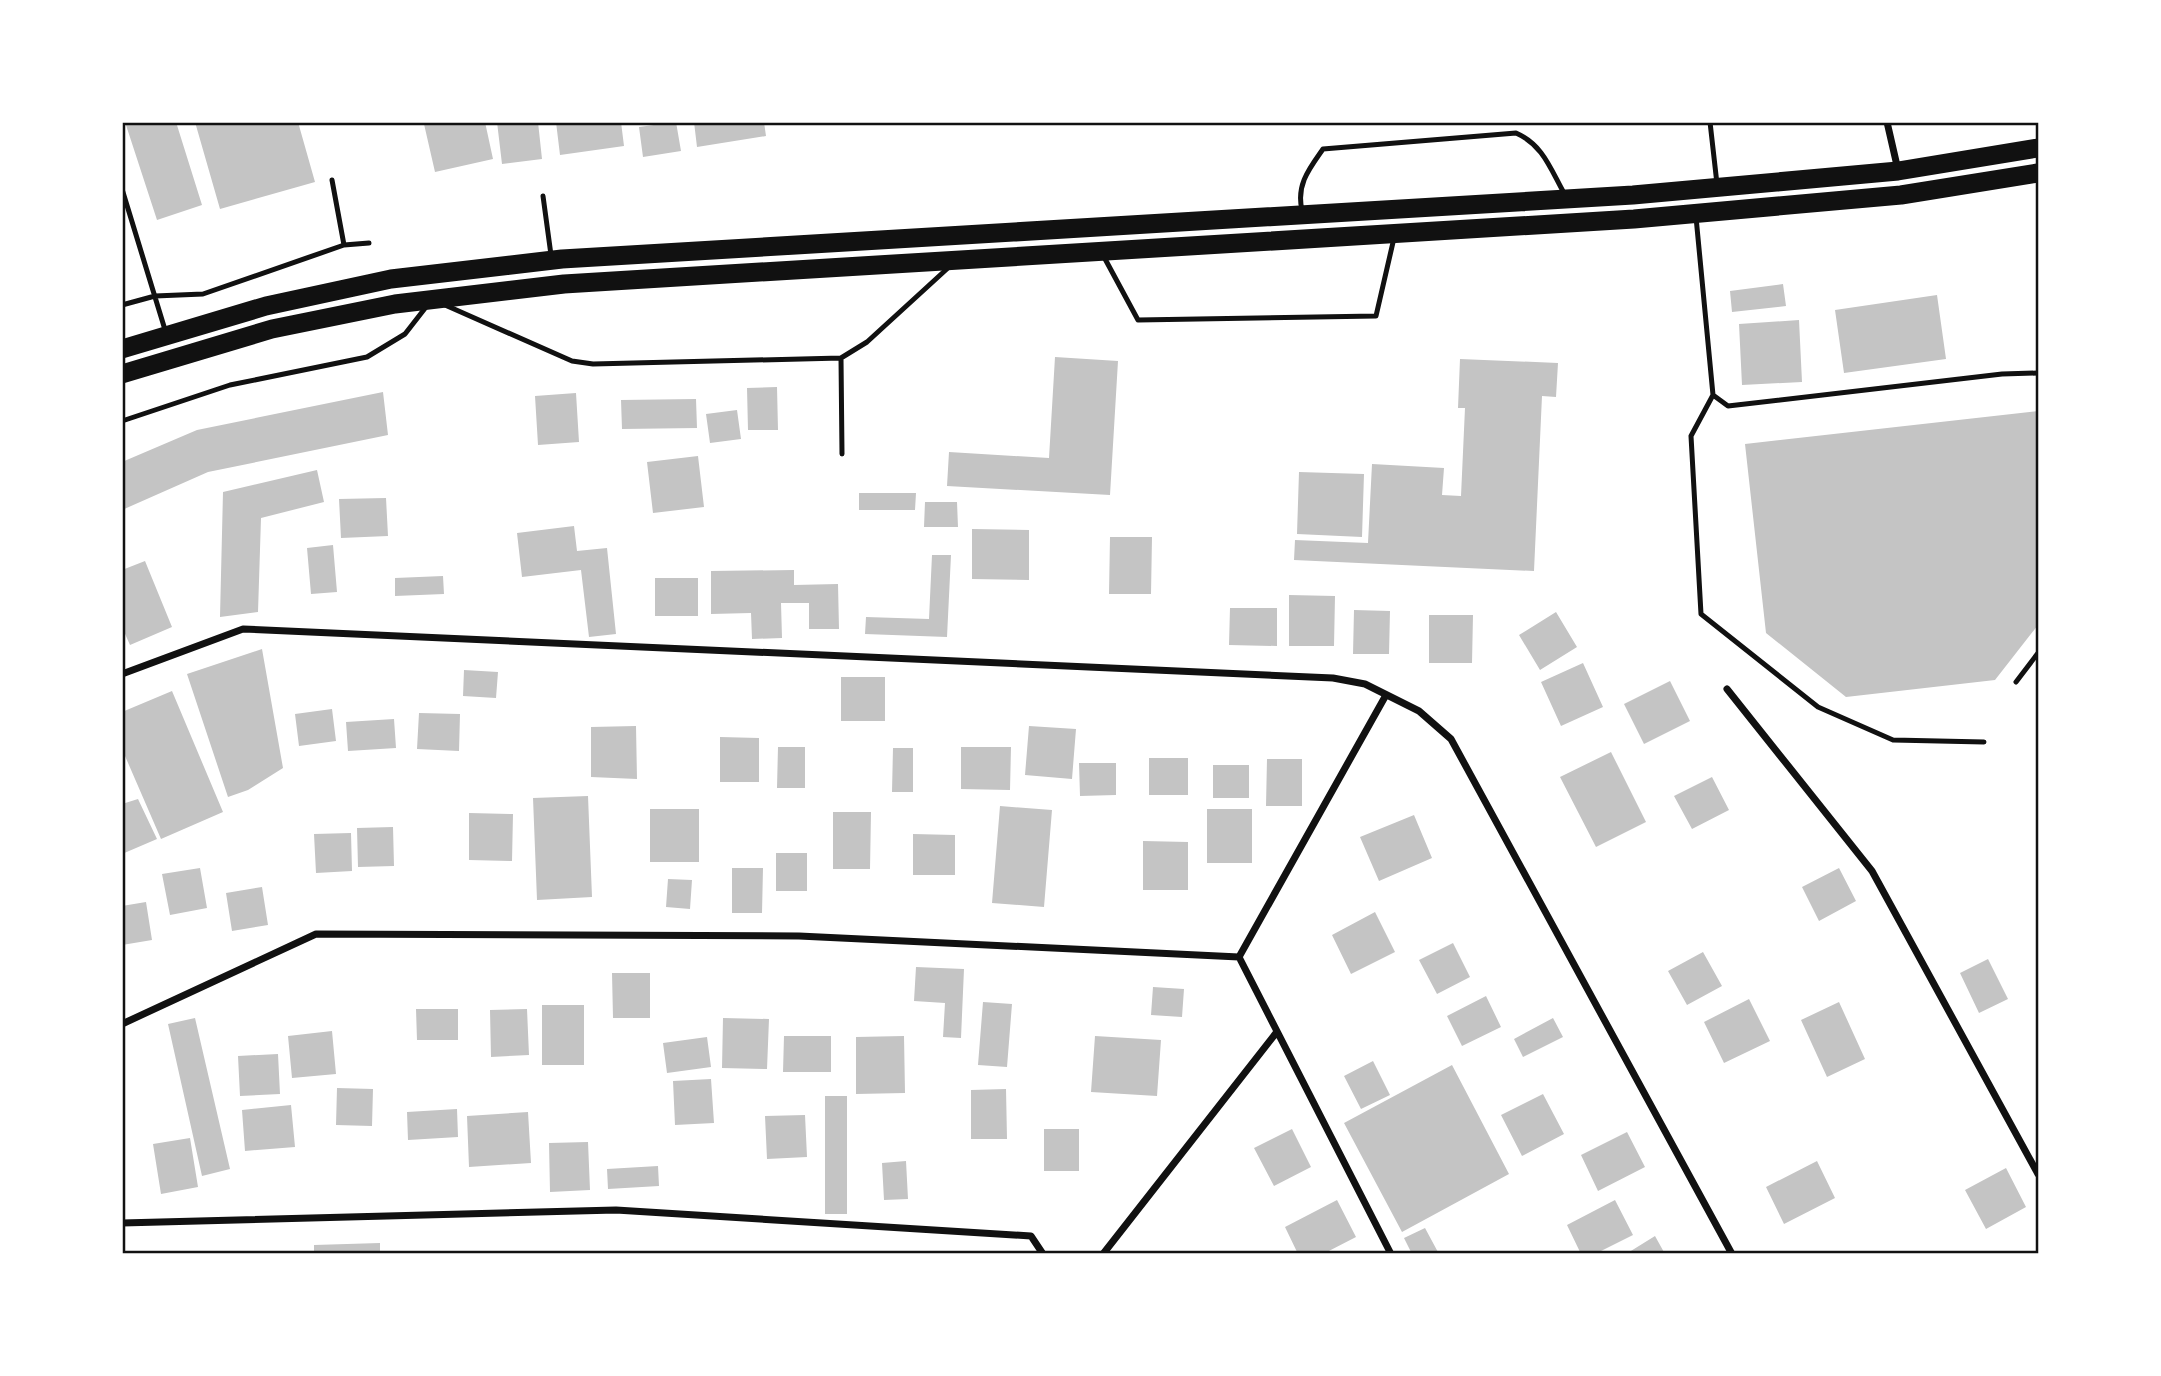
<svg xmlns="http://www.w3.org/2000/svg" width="2161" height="1376" font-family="'Work Sans',sans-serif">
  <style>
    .building { fill: #c4c4c4 }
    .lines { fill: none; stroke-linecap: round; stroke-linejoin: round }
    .service { stroke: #111; stroke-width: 5 }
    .minor { stroke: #111; stroke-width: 7 }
    .trunk { stroke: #111; stroke-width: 19 }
    .neatline { fill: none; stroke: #111; stroke-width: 2.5 }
  </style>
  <rect width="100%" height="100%" fill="#fff"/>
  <path class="building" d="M125,122H176L202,205L157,220Z
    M195,122H298L315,182L220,209Z
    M430,122H485L493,159L435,172L424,124Z
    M497,122H538L542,159L502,164Z
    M556,122H621L624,146L560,155Z
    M676,122L681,151L643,157L639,127Z
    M694,122H764L766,136L697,147Z
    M1783,284L1786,306L1732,312L1730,291Z
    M1937,295L1946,359L1844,373L1835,310Z
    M1799,320L1802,382L1742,385L1739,324Z
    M1055,357L1118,361L1110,495L947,486L949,452L1049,458Z
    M1460,359L1558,363L1556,397L1542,396L1534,571L1294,560L1295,540L1368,543L1372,464L1444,468L1442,495L1461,496L1465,408H1458Z
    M777,387L778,430H748L747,388Z
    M383,392L388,435L208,472L122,510V462L197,430Z
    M576,393L579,442L538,445L535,396Z
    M696,399L697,428L622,429L621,400Z
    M737,410L741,439L710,443L706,414Z
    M2038,411V625L1995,680L1846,697L1766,633L1745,444Z
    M698,456L704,507L653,513L647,462Z
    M317,470L324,502L261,518L258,612L220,617L223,492Z
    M1299,472L1364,474L1362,537L1297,534Z
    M859,493H916L915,510H859Z
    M386,498L388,536L341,538L339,499Z
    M925,502H957L958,527H924Z
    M574,526L577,551L607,548L616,634L589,637L581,570L522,577L517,533Z
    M972,529L1029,530V580L972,579Z
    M1110,537H1152L1151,594H1109Z
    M333,545L337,592L311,594L307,548Z
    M932,555H951L947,637L865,634L866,617L929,619Z
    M145,561L172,627L130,645L122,627V570Z
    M794,570V585L838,584L839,629H809V603H781L782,638L752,639L751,613L711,614V571Z
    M443,576L444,594L395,596V578Z
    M655,578H698V616H655Z
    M1289,595L1335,596L1334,646H1289Z
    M1230,608H1277V646L1229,645Z
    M1354,610L1390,611L1389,654H1353Z
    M1556,612L1577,647L1540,670L1519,635Z
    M1429,615H1473L1472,663H1429Z
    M262,649L283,768L248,790L228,797L187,674Z
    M1583,663L1603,707L1561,726L1541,682Z
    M464,670L498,672L496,698L463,696Z
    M841,677H885V721H841Z
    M1670,681L1690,721L1644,744L1624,704Z
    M172,691L223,812L161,839L122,749V712Z
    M332,709L336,741L299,746L295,714Z
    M419,713L460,714L459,751L417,749Z
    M394,719L396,748L348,751L346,722Z
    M636,726L637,779L591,777V727Z
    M1029,726L1076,729L1072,779L1025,775Z
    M720,737L759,738V782H720Z
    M778,747H805V788H777Z
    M961,747H1011L1010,790L961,789Z
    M893,748H913V792H892Z
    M1611,752L1646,822L1596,847L1560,777Z
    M1149,758H1188V795H1149Z
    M1267,759H1302V806H1266Z
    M1079,763H1116V795L1080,796Z
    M1213,765H1249V798H1213Z
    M1712,777L1729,810L1692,829L1674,796Z
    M588,796L592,897L537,900L533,798Z
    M138,799L157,839L122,854V804Z
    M1000,806L1052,810L1044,907L992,903Z
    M650,809H699V862H650Z
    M1207,809H1252V863H1207Z
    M833,812H871L870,869H833Z
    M469,813L513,814L512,861L469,860Z
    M1414,815L1432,858L1379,881L1360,837Z
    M393,827L394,866L358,867L357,828Z
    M351,833L352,871L316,873L314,834Z
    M913,834L955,835V875H913Z
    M1143,841L1188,842V890H1143Z
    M776,853H807V891H776Z
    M200,868L207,908L170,915L162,874Z
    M732,868H763L762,913H732Z
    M1839,868L1856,901L1819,921L1802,887Z
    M668,879L692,880L690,909L666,907Z
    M262,887L268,925L232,931L226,893Z
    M146,902L152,940L122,945V906Z
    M1375,912L1395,952L1351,974L1332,935Z
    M1453,943L1470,977L1437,994L1419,960Z
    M1703,952L1722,986L1687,1005L1668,971Z
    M1988,959L2008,999L1979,1013L1960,973Z
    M916,967L964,969L961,1038L943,1037L945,1003L914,1001Z
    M612,973H650V1018H613Z
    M1153,987L1184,989L1182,1017L1151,1015Z
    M1486,996L1501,1027L1462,1046L1447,1016Z
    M1749,999L1770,1041L1724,1063L1704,1022Z
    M983,1002L1012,1004L1007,1067L978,1065Z
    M1839,1002L1865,1059L1827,1077L1801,1020Z
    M542,1005H584V1065H542Z
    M416,1009H458V1040H417Z
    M527,1009L529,1055L491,1057L490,1010Z
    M195,1018L230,1169L202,1176L168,1024Z
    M723,1018L769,1019L767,1069L722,1068Z
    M1553,1018L1563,1037L1523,1057L1514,1039Z
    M332,1031L336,1074L292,1078L288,1036Z
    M784,1036H831V1072H783Z
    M904,1036L905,1093L856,1094V1037Z
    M1095,1036L1161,1040L1157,1096L1091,1092Z
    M707,1037L711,1067L667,1073L663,1043Z
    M278,1054L280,1094L240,1096L238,1056Z
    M1373,1061L1390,1095L1361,1109L1344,1076Z
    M1452,1065L1509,1174L1402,1232L1344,1123Z
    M711,1079L714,1123L675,1125L673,1081Z
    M337,1088L373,1089L372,1126L336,1125Z
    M1006,1089L1007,1139H971V1090Z
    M1543,1094L1564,1134L1522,1156L1501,1115Z
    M825,1096H847V1214H825Z
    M291,1105L295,1147L245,1151L242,1110Z
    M457,1109L458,1137L408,1140L407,1112Z
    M528,1112L531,1163L469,1167L467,1116Z
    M805,1115L807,1157L767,1159L765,1116Z
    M1044,1129H1079V1171H1044Z
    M1292,1129L1311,1167L1274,1186L1254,1148Z
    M1627,1132L1645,1167L1598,1191L1581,1155Z
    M190,1138L198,1187L161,1194L153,1144Z
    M588,1142L590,1190L550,1192L549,1143Z
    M906,1161L908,1199L884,1200L882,1163Z
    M1817,1161L1835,1198L1784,1224L1766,1187Z
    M658,1166L659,1186L608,1189L607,1169Z
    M2006,1168L2026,1207L1986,1229L1965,1190Z
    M1337,1200L1356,1237L1323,1254H1298L1285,1227Z
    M1615,1200L1633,1235L1595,1254H1581L1567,1225Z
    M1425,1228L1439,1254H1412L1404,1238Z
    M1655,1236L1665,1254H1626Z
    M380,1243V1254H314V1245Z"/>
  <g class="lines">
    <path class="service" d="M1710,122L1717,184
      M332,180L344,245
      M122,189L166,333
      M543,196L551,255
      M1302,210C1296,185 1309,169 1323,149L1516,133C1543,145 1550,168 1564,193
      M1696,217L1713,395L1728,406L2002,374L2038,373
      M1104,257L1138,320L1376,316L1394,238
      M122,305L155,296L203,294L344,245L369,243
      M445,305L572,361L593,364L841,358L867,342L949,267
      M841,358L842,454
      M1713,395L1691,436L1701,614L1818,707L1893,740L1984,742
      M122,421L230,385L367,357L405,334L426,307
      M2016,682L2038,653"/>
    <path class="minor" d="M1887,122L1898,170
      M122,674L243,629L1333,678L1365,684L1419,711L1451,739L1732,1254
      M1727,689L1872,871L2038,1174
      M1239,957L1386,695
      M122,1024L316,934L799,936L1239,957L1391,1254
      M122,1223L616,1210L1031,1236L1043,1254
      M1103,1254L1276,1033"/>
    <path class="trunk" d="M122,349L266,306L391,279L562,259L1633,195L1898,171L2038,148
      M122,374L272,329L395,304L564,284L1634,219L1901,195L2038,173"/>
  </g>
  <rect width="2161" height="1376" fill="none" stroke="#ffffff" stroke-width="248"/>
  <rect x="124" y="124" width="1913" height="1128" class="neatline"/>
</svg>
